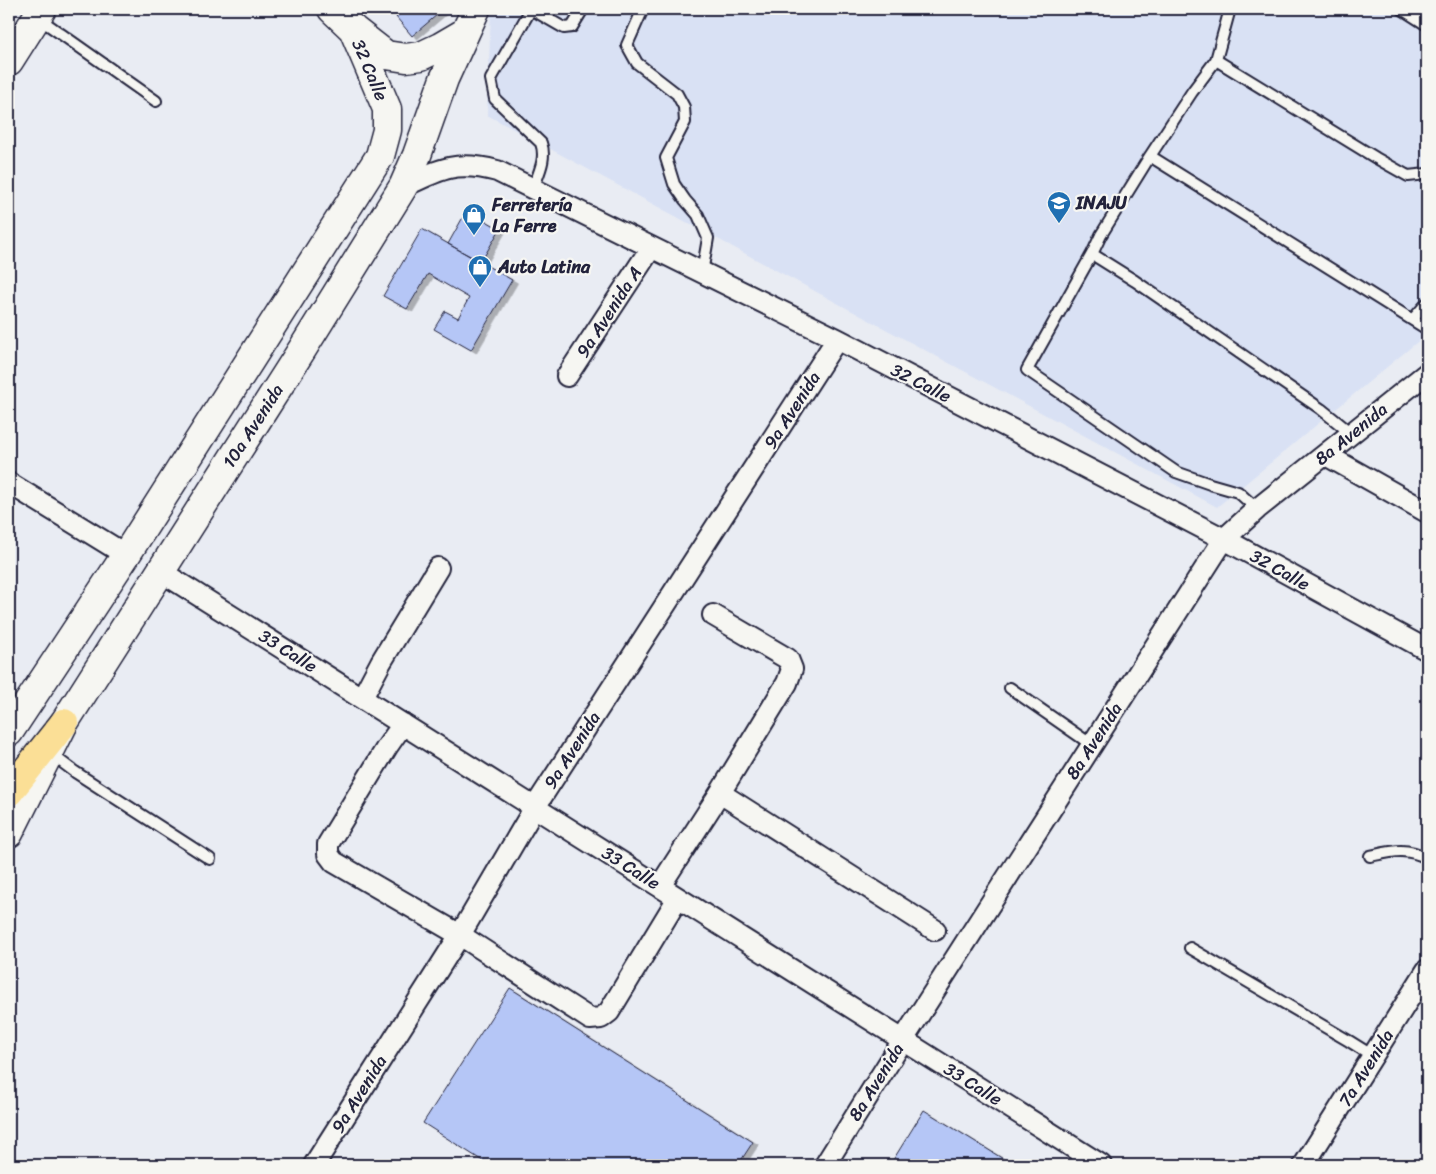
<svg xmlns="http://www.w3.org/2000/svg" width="1436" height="1174" font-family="Sriracha,sans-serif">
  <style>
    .built { fill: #d9e1f4 }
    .building { fill: #b5c6f6; stroke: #22223b; filter: url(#shadow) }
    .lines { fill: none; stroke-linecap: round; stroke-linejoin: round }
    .service-casing { stroke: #22223b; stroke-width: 14 }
    .minor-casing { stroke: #22223b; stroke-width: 24 }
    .secondary-casing { stroke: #22223b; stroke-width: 31 }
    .primary-casing { stroke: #22223b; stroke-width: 31 }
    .service { stroke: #f6f6f2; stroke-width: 10 }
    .minor { stroke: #f6f6f2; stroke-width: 20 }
    .secondary { stroke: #f6f6f2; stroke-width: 28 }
    .primary { stroke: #fbdf96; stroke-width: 28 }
    .labels { text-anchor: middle; stroke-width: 4.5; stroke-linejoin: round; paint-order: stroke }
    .street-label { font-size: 18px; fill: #22223b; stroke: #f6f6f2 }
    .poi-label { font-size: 18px; font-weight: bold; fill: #22223b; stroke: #f6f6f2; text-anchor: start }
  </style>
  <defs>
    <filter id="shadow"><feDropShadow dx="5.5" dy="3" stdDeviation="0" flood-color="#0004"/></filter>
  </defs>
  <rect width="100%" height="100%" fill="#e9ecf3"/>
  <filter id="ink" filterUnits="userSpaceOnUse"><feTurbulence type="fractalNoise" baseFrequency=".02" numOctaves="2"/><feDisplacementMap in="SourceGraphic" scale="10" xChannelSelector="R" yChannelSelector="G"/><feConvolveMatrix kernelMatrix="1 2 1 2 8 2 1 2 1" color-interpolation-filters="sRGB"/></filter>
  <g filter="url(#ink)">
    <path class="built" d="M493,9H1427V334L1217,507L487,115L491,11Z"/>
    <path class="building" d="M406,9H444L412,36L396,17Z
      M467,210L500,229L481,262L448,244Z
      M422,229L512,280L471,350L434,329L445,311L458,318L469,298L428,274L407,309L383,296Z
      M510,988L753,1142L738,1165H489L423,1123Z
      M924,1110L1013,1165H890Z"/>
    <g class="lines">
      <g class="service-casing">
        <path id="service" d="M531,9L491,79L495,99L541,143C547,159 538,174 533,189
          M531,9L564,28L572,27L583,9
          M643,9L627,45L637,63L677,94L684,107L685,122L666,158L674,184L685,200L698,215L708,238L702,273
          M1230,9L1216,60L1192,92L1150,156L1101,235L1092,254L1135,281L1321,409L1352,434
          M1402,9L1427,25
          M37,17L156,101
          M1216,60L1376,158L1408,176L1427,174
          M1150,156L1427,329
          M1092,254L1027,370L1176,472L1210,484L1238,492L1257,509
          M1413,319L1427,303
          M1010,688L1092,745
          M51,754L75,772L210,859
          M1370,856C1393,851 1406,847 1427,858
          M1190,948L1349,1041L1373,1056"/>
      </g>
      <g class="minor-casing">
        <path id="minor" d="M403,187C440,169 455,160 497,171L837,339L1224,539L1427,650
          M567,376L651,248
          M1326,455L1427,512
          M9,483L126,555
          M160,571L1101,1165
          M362,698L381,662L438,568
          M403,724L387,747L328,844V854L334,862L460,935L590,1019L601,1018L609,1012L678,898
          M720,793L935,930
          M660,886L720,793L787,683L792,669L788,659L713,615
          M314,1165L460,935L535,807L837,339
          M825,1165L903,1040L1224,539L1257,509L1427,373
          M1304,1165L1427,970"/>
      </g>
      <g class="secondary-casing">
        <path id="secondary" d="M354,30L386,55L406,58L421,56L440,47L464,33
          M9,61L42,9
          M9,732L126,555L380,156L387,130V109L353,29L332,9
          M9,833L64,723L303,348L403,187L417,155L444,79L476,9"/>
      </g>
      <g class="primary-casing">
        <path id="primary" d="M9,792L64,723"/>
      </g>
      <use href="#service" class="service"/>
      <use href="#minor" class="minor"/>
      <use href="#secondary" class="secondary"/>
      <use href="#primary" class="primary"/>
    </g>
  </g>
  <defs>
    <g id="school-pin" transform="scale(1.25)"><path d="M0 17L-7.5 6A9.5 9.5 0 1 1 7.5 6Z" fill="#1f6fb2" stroke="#f6f6f2"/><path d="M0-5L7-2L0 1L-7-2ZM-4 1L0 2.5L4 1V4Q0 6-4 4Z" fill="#fff"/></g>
    <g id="shop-pin" transform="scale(1.25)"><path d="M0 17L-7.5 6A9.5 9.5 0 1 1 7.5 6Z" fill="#1f6fb2" stroke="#f6f6f2"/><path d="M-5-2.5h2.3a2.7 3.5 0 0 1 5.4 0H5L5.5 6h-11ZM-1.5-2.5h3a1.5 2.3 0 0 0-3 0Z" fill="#fff"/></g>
  </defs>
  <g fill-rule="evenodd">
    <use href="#school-pin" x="1059" y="203"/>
    <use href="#shop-pin" x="474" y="215"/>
    <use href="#shop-pin" x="480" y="267"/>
  </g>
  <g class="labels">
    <g class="street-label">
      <text transform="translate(370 70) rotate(67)" y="6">32 Calle</text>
      <text transform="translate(609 312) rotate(-57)" y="6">9a Avenida A</text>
      <text transform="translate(921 383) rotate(27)" y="6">32 Calle</text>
      <text transform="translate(792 410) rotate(-57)" y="6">9a Avenida</text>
      <text transform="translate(253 426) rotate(-57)" y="6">10a Avenida</text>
      <text transform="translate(1351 434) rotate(-39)" y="6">8a Avenida</text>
      <text transform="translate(1280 570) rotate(29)" y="6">32 Calle</text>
      <text transform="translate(288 651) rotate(32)" y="6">33 Calle</text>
      <text transform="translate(1094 741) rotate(-57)" y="6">8a Avenida</text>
      <text transform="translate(572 750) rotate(-57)" y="6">9a Avenida</text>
      <text transform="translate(631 868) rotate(32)" y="6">33 Calle</text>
      <text transform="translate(1366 1068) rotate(-58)" y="6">7a Avenida</text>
      <text transform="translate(876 1082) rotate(-58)" y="6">8a Avenida</text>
      <text transform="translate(973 1084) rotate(32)" y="6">33 Calle</text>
      <text transform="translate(359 1094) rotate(-58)" y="6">9a Avenida</text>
    </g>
    <g class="poi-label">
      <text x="1076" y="209">INAJU</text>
      <text x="492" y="211">Ferretería<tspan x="492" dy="21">La Ferre</tspan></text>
      <text x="498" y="273">Auto Latina</text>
    </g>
  </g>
  <rect width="1436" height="1174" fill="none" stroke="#f6f6f2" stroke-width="30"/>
  <rect x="15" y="15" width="1406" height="1144" fill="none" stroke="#22223b" stroke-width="2" filter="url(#ink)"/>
</svg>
